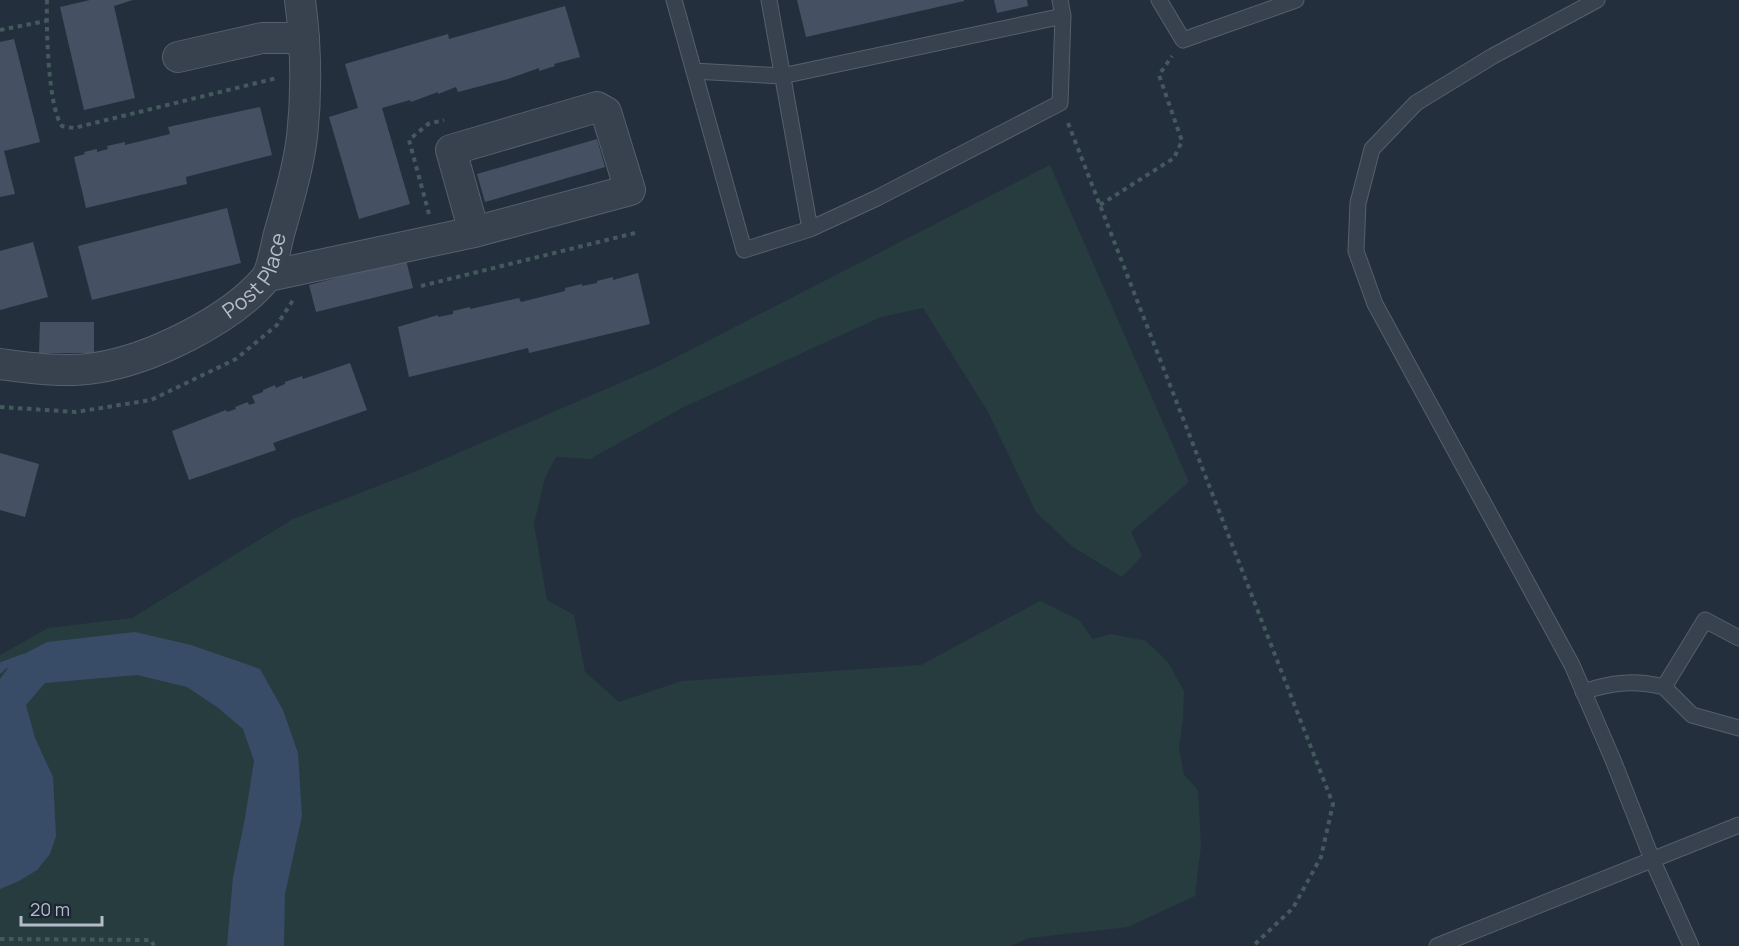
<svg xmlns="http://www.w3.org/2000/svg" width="1739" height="946" font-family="Manrope,sans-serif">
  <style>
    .green { fill: #263c3f }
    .water { fill: #394c67 }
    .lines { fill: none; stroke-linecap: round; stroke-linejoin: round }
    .stream { stroke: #394c67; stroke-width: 8 }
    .building { fill: #455162 }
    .lane-casing { stroke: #565f6c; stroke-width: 17 }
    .street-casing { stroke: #565f6c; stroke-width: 32 }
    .path { stroke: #44595c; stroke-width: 4; stroke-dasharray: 4.5 4.5; stroke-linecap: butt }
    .lane { stroke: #38414e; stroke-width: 15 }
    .street { stroke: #38414e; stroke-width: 30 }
    .labels { text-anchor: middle; stroke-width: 4.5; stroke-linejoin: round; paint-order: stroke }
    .street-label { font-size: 21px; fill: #b4bcc9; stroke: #1d2633 }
  </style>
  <rect width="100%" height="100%" fill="#242f3e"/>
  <path class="green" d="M1050,165L1189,482L1131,532L1142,556L1122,577L1073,547L1036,512L988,412L923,308L881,317L684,407L590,459L556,457L545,478L534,524L547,600L574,615L585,672L619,702L682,681L921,665L1040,601L1079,620L1093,639L1111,634L1146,641L1168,662L1184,691L1183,720L1179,748L1184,775L1198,790L1201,846L1195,896L1128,927L1029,938L1010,946H0V655L48,628L132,618L293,519L419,470L659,366Z"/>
  <path class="water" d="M135,632L191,645L260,669L283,710L298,753L302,816L285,894L284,946H227L233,877L245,818L254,761L243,729L217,707L187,687L137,675L45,683L26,705L35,738L53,777L56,836L50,854L37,870L19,881L0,889V679L15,659L47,642Z"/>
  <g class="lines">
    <path class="stream" d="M0,669L2,666L23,658"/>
  </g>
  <path class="building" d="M90,0H133L114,6L135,98L84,110L60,7Z
    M797,0H964V1L806,37Z
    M994,0H1027L1028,6L997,13Z
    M565,6L580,57L554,64L555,66L539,71V68L508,79L458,92L456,87L438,94V92L411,102L410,100L382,108L410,204L359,219L329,117L358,108L345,64L448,34L449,39Z
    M14,39L40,142L4,151L15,194L0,197V42Z
    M260,107L272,155L186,177L187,184L86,208L74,157L85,154L84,152L97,149V152L108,149L107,146L125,142V145L170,134L168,127Z
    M597,139L605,167L485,202L477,174Z
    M227,208L241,263L92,300L78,246Z
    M33,242L48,297L0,310V251Z
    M406,260L413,288L316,312L309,285Z
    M638,273L650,324L529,353L528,348L409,377L398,327L438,315V317L453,314V311L470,307V309L519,298L521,302L565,291V288L582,284V286L597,283V281L613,277V280Z
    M40,322H94V353H39Z
    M350,363L367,410L273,443L276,450L189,480L172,431L226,410L227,412L236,409L235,407L248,402L249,405L255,403L252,396L263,392V390L275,385L276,388L285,384V382L302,376L303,379Z
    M0,453L39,464L25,517L0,510Z"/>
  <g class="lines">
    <g class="lane-casing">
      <path id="lane" d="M674,0L744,250L810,229L877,198L1060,103L1063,16L1060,0
        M769,0L810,229
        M1159,0L1183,40L1296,0
        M1597,0L1493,56L1416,103L1372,149L1358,203L1356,251L1375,304L1572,665L1613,760L1652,859L1691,946
        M694,71L782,76L1063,16
        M1664,687L1692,715L1739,728
        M1583,692C1612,682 1635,680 1664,687L1705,620L1739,638
        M1437,946L1739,825"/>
    </g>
    <g class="street-casing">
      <g id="street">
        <path d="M178,57L262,38H304"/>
        <path d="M268,276L474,232L630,190L606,112L597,107L451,150L474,232"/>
        <path id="s1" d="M0,364C31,368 64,373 95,368C150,360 231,320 266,278C272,270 276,245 279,234C288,202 298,169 302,137C307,92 306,45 300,0"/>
      </g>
    </g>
    <path class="path" d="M47,0C46,25 48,108 62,126L74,128L277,78
      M0,30L46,21
      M1068,123L1333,804L1321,857L1293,908L1253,946
      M1100,205L1174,158L1182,141L1159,75L1172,56
      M429,214L409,140L428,124L444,120
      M421,286L635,233
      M0,407L76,412L151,400L236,359L277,325L293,300
      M0,939L151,940L154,946"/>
    <use href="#lane" class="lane"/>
    <use href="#street" class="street"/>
  </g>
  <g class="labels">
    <g class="street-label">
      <text dy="7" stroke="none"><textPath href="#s1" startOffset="288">Post Place</textPath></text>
    </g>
  </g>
  <path d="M21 916v9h81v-9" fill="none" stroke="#b4bcc9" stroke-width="3"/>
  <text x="30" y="916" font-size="18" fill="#b4bcc9" stroke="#1d2633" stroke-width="4.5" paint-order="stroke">20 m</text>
</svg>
